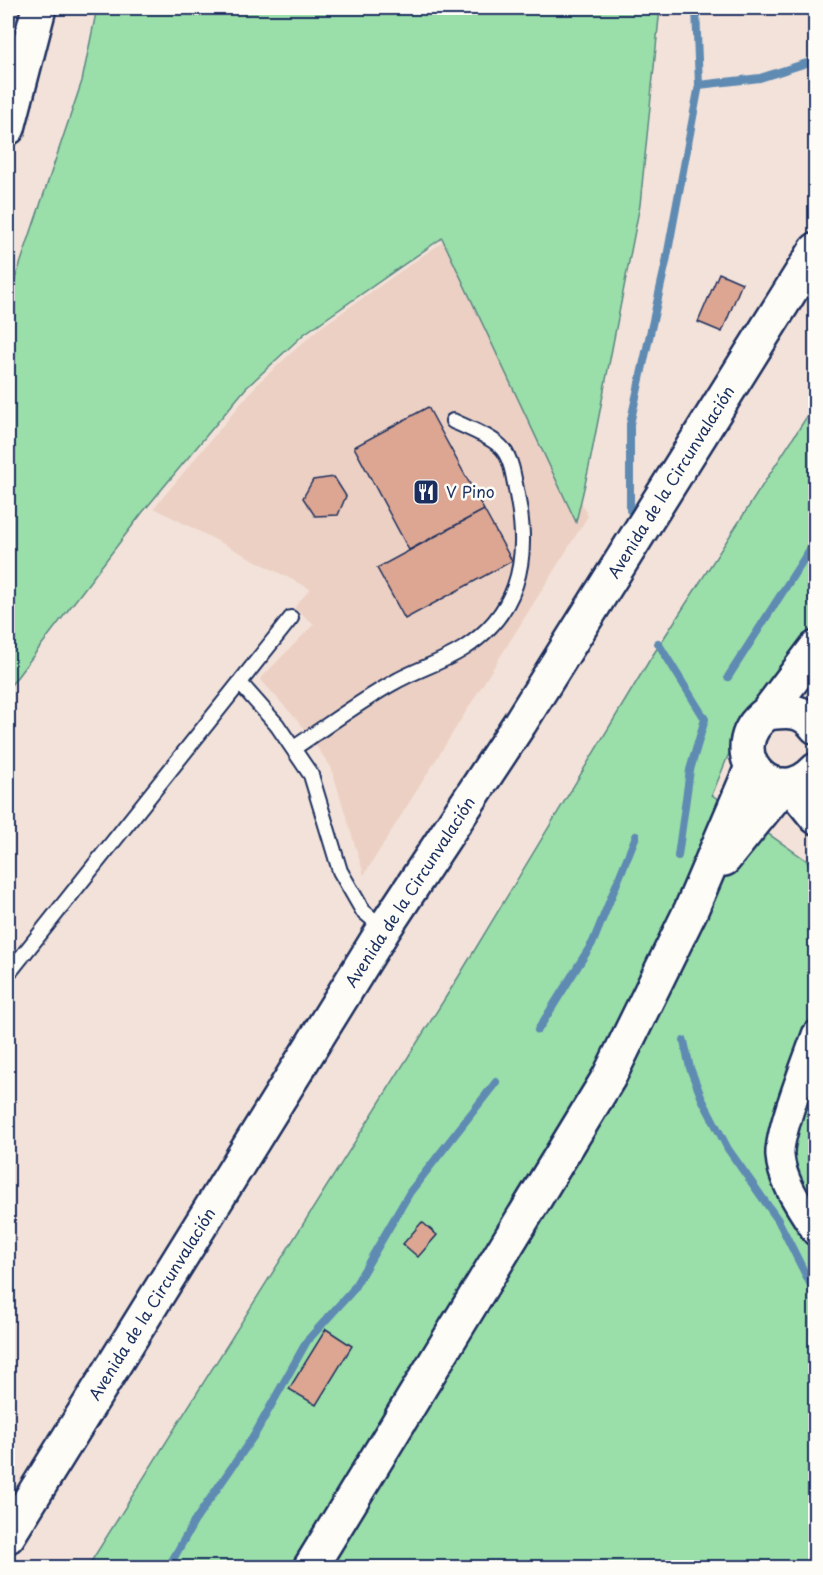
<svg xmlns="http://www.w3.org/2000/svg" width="823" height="1575" font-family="'Playpen Sans',sans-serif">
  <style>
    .built { fill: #ecd0c4 }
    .green { fill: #9adea9; stroke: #5a8684; stroke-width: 1.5 }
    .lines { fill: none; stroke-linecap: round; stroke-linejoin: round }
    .stream { stroke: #5e8bb3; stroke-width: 8 }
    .building { fill: #dca692; stroke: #1b2f5e; stroke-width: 1.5 }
    .service-casing { stroke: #1b2f5e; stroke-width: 18 }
    .minor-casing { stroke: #1b2f5e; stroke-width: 32 }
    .tertiary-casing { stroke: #1b2f5e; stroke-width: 38 }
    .secondary-casing { stroke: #1b2f5e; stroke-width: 38 }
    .service { stroke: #fdfcf7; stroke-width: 14 }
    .minor { stroke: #fdfcf7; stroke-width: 27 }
    .tertiary { stroke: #fdfcf7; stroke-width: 33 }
    .secondary { stroke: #fdfcf7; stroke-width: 33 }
    .labels { text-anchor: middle; stroke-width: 5; stroke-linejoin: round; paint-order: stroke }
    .street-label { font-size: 16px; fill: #1b2f5e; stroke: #fdfcf7 }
    .poi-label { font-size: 16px; fill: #1b2f5e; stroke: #fdfcf7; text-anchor: start }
  </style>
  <rect width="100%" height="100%" fill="#f3e2d9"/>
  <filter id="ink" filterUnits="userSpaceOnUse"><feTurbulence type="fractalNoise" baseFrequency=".0167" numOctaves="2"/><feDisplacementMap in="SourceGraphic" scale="12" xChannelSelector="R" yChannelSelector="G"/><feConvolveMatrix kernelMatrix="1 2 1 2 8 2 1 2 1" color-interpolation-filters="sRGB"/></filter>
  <g filter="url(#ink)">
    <path class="built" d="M455,233L588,516L364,875L331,767L298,721L260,679L314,624L294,608L310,589L154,508L259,382L317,330Z"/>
    <path class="green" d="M97,8H660L640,205L589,467L576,522L442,238L304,334L246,388L142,513L8,689V300L82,81Z
      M815,404V688L785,664L730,751L712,795L806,860L815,874V1567L87,1568L459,976L649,661Z"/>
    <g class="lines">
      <path class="stream" d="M699,85L760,78L816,60
        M630,510V424L666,262L699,85L696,8
        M658,643L705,719L690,770L678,856
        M728,677L816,540
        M538,1030L593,942L636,836
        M684,1041L690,1068L702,1099L728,1149L778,1220L816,1295
        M168,1568L194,1522L255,1434L307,1341L352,1291L410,1192L496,1082"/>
    </g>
    <path class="building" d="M719,273L742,283L722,332L698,322Z
      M428,407L484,510L409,550L354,447Z
      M334,477L346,496L338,515L315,516L303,498L313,480Z
      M484,510L512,561L405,619L377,568Z
      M422,1222L437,1235L418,1257L403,1244Z
      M326,1329L352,1346L316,1405L289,1389Z"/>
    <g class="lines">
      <g class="service-casing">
        <path id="service" d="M240,683L277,725L311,775L340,871L363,911L384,929
          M294,748C327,726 359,702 393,683C415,670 441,663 463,649C516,615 529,565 519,506C508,444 511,447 453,421
          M8,974L291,618"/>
      </g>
      <g class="minor-casing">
        <path id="minor" d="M816,1035C807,1061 778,1133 780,1156C782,1183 802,1209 816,1232"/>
      </g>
      <g class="tertiary-casing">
        <path id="tertiary" d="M816,648L767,713C716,751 774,815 816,770
          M767,713C787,711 802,708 816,727
          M791,786L816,817
          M724,859L784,785
          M310,1568L609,1077L691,910L752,767"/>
      </g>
      <g class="secondary-casing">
        <path id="secondary" d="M8,128L39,8
          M8,1536L384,929L520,723L816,250"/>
      </g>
      <use href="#service" class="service"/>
      <use href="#minor" class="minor"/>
      <use href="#tertiary" class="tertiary"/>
      <use href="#secondary" class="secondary"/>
    </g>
  </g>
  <defs>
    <g id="restaurant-square" transform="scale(1.35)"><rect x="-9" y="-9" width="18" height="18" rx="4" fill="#1b2f5e" stroke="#fdfcf7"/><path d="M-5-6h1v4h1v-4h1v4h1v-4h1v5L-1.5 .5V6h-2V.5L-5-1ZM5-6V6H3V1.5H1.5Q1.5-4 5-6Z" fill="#fff"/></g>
  </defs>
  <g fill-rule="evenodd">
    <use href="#restaurant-square" x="426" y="492"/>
  </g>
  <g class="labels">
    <g class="street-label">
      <text transform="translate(671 482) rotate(-58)" y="6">Avenida de la Circunvalación</text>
      <text transform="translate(410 892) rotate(-57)" y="6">Avenida de la Circunvalación</text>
      <text transform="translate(152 1304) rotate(-58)" y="6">Avenida de la Circunvalación</text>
    </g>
    <g class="poi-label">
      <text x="446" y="498">V Pino</text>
    </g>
  </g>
  <rect width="823" height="1575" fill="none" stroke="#fdfcf7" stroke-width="30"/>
  <rect x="15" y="15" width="793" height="1545" fill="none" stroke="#1b2f5e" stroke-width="2" filter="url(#ink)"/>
</svg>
